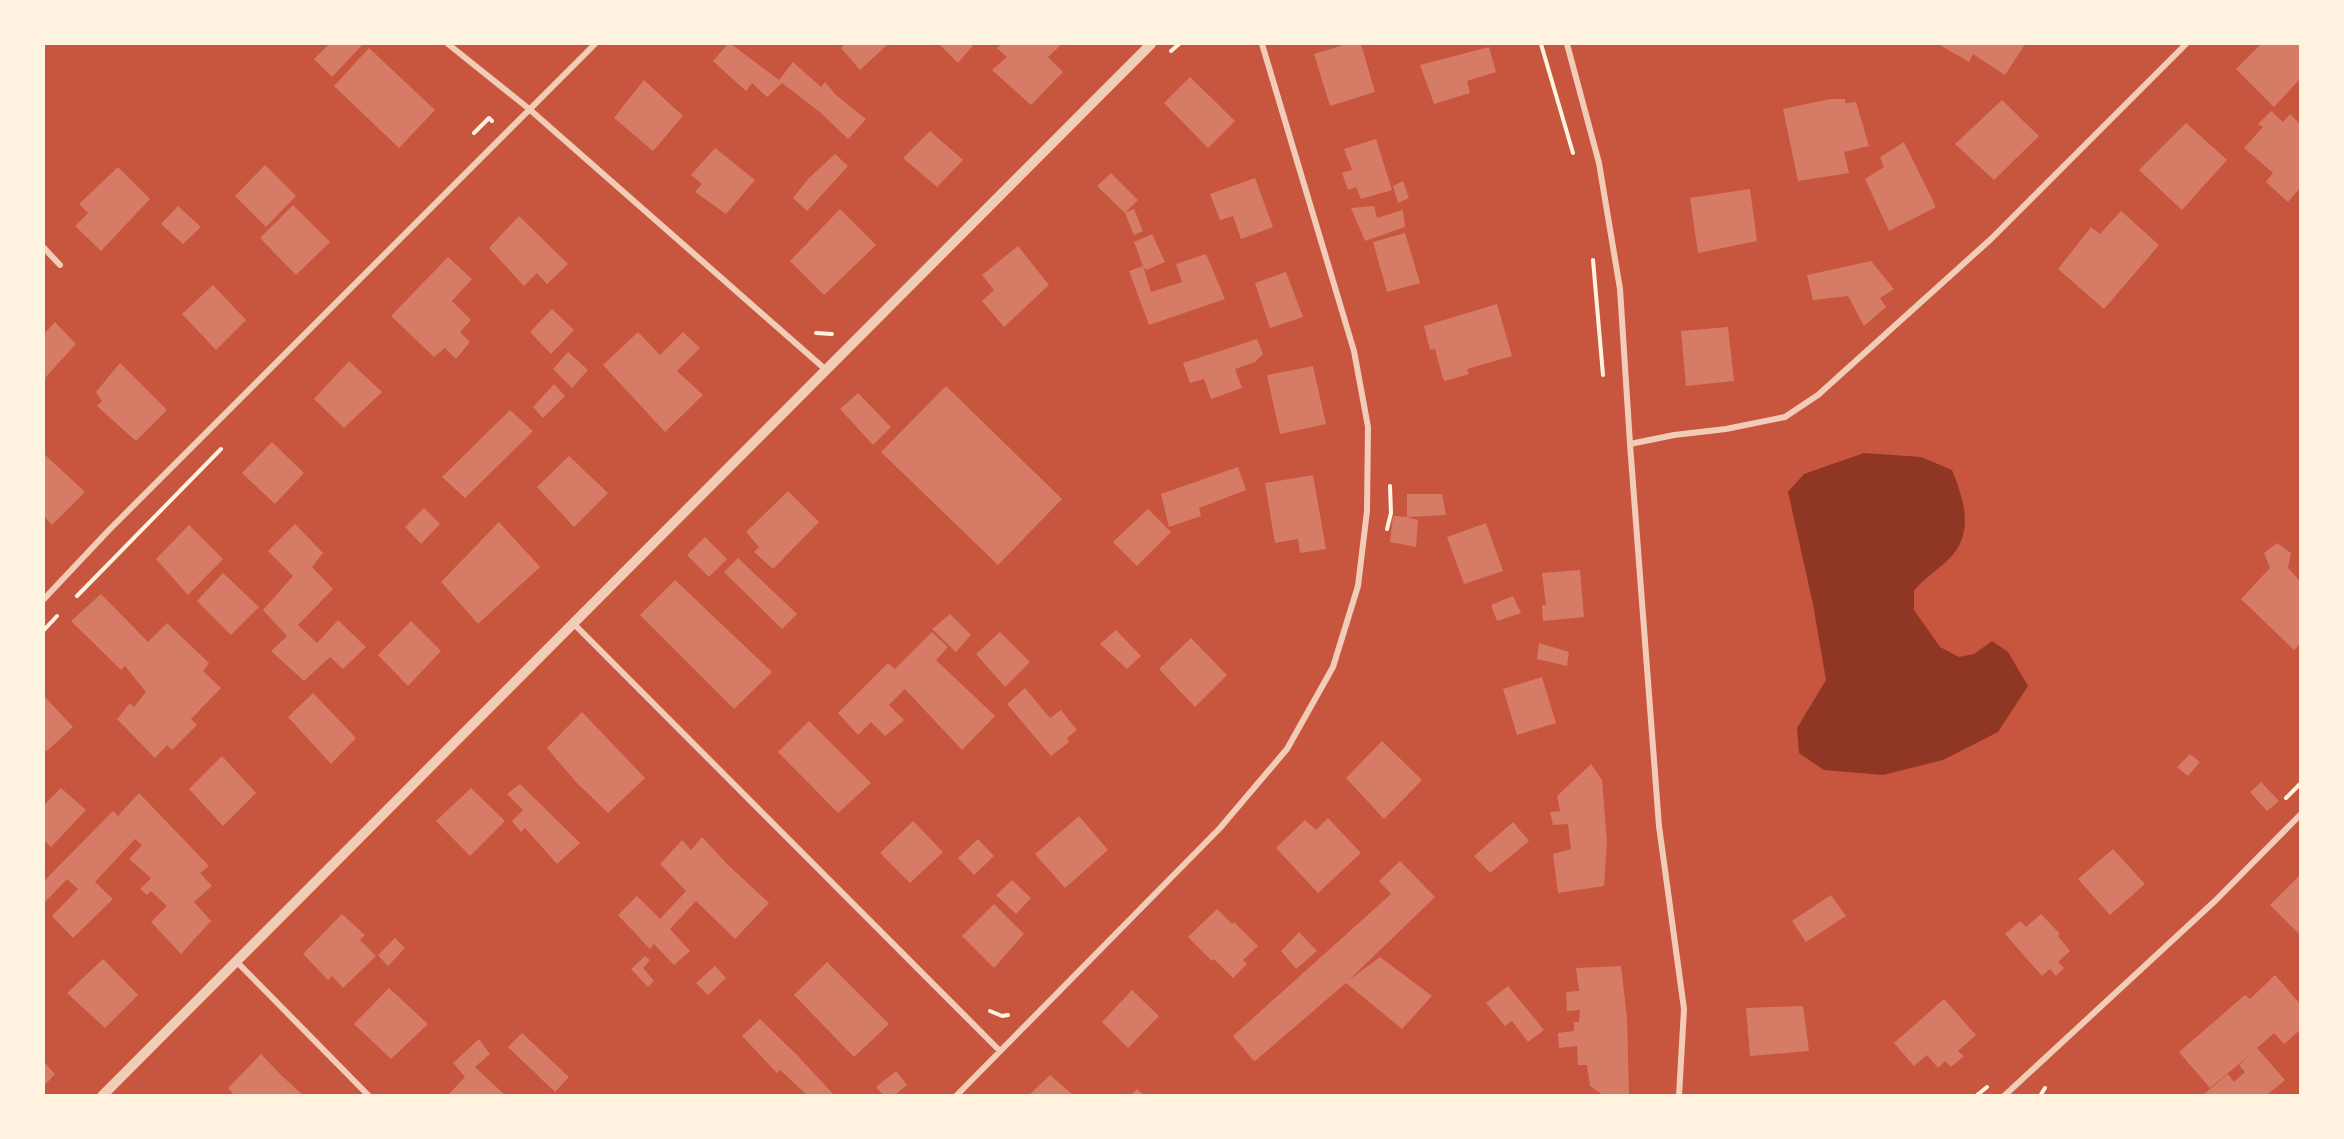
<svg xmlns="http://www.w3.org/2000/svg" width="2344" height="1139" font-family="'Golos Text',sans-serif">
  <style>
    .water { fill: #8f3625 }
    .building { fill: #d67c66 }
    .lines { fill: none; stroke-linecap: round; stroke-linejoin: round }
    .path { stroke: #fff3e0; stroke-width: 4 }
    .minor { stroke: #f1ccb7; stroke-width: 6 }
    .tertiary { stroke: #f1ccb7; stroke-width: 10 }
  </style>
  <rect width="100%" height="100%" fill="#c8553d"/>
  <path class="water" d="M1864,453L1921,457L1952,470C1964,500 1975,533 1949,559C1938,570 1924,578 1914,591V610L1940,647L1959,657L1974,654L1992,641L2008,652L2028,686L1998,732L1943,760L1883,775L1824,770L1799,753L1797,728L1826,680L1813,604L1788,492L1804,474Z"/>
  <path class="building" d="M329,44H363L332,77L314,59Z
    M728,44H731L779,80L793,62L821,87L825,82L836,95L866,119L848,139L821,113L782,83L767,97L752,83L746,91L713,61Z
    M844,44H888L860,70L841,48Z
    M939,44H974L958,63Z
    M1001,44H1062L1048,57L1063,72L1031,105L992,70L1007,57L997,48Z
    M1347,44H1361L1375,92L1330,106L1314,54Z
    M1938,44H2025L2005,75L1973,54L1969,62Z
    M2261,44H2300V79L2274,107L2236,69Z
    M1489,47L1496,72L1467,81L1470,93L1434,104L1420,65Z
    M369,48L435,110L399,148L334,86Z
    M1190,77L1235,121L1208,148L1164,103Z
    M644,80L683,116L653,151L614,118Z
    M1830,99H1845V103L1856,102L1869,146L1844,152L1849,173L1798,181L1783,109Z
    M2002,100L2039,136L1994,180L1955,144Z
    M2271,111L2283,122L2290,114L2300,124V188L2288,202L2266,182L2273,173L2244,148L2263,127L2258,124Z
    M2186,123L2227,160L2182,210L2139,170Z
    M930,131L963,160L937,187L903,158Z
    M1376,139L1392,190L1361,199L1356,187L1348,190L1342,173L1352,170L1344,149Z
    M1904,142L1936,207L1889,231L1865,179L1884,167L1880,157Z
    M715,148L755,180L726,214L695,192L702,184L691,175Z
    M835,154L848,166L807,211L793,198L808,179Z
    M265,165L296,196L266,227L235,196Z
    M118,167L150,199L101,251L75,226L88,213L79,204Z
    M1111,173L1138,200L1125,213L1134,209L1143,231L1134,235L1125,213L1097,186Z
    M1255,178L1273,227L1241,239L1233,216L1220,220L1210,194Z
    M1403,181L1409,198L1398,203L1393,186Z
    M1750,189L1757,241L1698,253L1690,198Z
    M293,205L330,242L296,275L260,238Z
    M178,206L201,227L183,244L161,224Z
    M1374,206L1377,218L1403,210L1405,227L1365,241L1351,208Z
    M840,209L876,245L824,295L790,261Z
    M2121,211L2159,245L2104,309L2058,269L2091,227L2100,234Z
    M519,216L568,264L547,284L537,273L524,286L489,248Z
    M1405,233L1420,283L1387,292L1373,242Z
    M1152,234L1165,262L1146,270L1143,266L1151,292L1182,282L1176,264L1206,254L1225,299L1149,325L1129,271L1143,266L1134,242Z
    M1018,246L1049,285L1004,327L982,301L994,290L982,275Z
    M448,257L472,279L452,301L471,320L460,332L470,342L456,359L445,348L434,357L391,316Z
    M1871,261L1894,289L1880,298L1886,307L1864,326L1848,296L1813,300L1807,275Z
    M1286,272L1303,317L1270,328L1255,283Z
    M213,285L246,320L216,350L182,314Z
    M1497,304L1512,356L1467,369L1469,374L1445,381L1443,379L1435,349L1430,350L1424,326Z
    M552,309L574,330L551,354L530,332Z
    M55,322L76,344L44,379V334Z
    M1728,327L1734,381L1686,386L1681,331Z
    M638,332L660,355L683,332L700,348L677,371L703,395L665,432L603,365Z
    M1257,339L1263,354L1255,362L1235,369L1242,388L1211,399L1204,379L1190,383L1183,363Z
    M568,352L588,370L572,388L553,369Z
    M349,361L382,392L344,428L314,399Z
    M120,363L167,410L136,441L97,406L102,401L96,392Z
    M1313,366L1326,424L1280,434L1267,375Z
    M554,384L565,396L543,418L533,407Z
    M946,386L1062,499L998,565L881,452Z
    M858,393L891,427L873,445L840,409Z
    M510,410L533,431L465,498L442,477Z
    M272,442L304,473L275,504L242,473Z
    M44,454L85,492L52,525L44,516Z
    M569,456L608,493L574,527L537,487Z
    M1238,467L1246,490L1199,508L1201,516L1169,527L1161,494Z
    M1313,475L1326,549L1300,553L1298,539L1275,543L1265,483Z
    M788,491L819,522L773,569L754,552L759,547L746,532Z
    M1407,494H1442L1446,515L1407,517L1418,520L1416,547L1390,542L1393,516L1407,517Z
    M424,508L440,524L421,544L405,527Z
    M1148,509L1171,532L1137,566L1113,542Z
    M499,522L540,567L478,624L441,582Z
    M1486,523L1503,571L1464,584L1447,537Z
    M295,524L323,553L312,567L333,589L298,625L317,643L338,620L366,647L343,669L330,657L304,681L271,651L287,636L263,610L293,576L268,551Z
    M189,525L223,559L188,595L156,559Z
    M705,537L727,559L709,577L687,555Z
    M2277,543L2291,553L2288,568L2300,581V644L2294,650L2241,599L2270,568L2264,553Z
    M738,558L797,614L782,629L724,572Z
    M1580,570L1584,617L1543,621L1542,605H1546L1542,573Z
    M223,573L259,607L231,635L197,601Z
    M675,580L772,672L734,709L640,615Z
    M101,594L148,642L167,623L209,663L203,671L221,688L191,719L197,725L172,750L167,745L155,758L117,719L130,703L134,707L146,692L125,666L121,670L71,621Z
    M1513,596L1521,613L1497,621L1491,605Z
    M950,614L971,635L956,652L932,629Z
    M411,621L441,651L408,686L378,655Z
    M1116,630L1141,656L1127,669L1100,644Z
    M932,632L948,647L936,660L995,716L962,750L905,689L889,705L904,720L885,736L871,722L858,735L838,713L888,663L895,669Z
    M1000,632L1030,662L1005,687L976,654Z
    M1191,638L1227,675L1195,707L1159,669Z
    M1539,643L1569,652L1567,666L1537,659Z
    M1542,677L1556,723L1517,735L1503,689Z
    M1025,688L1050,718L1061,710L1077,730L1067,738L1069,742L1051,756L1007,704Z
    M313,693L356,738L331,764L288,717Z
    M44,696L73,727L47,751L44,748Z
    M582,712L645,778L608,813L575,781L547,748Z
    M809,721L871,783L838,813L778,752Z
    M1382,741L1422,780L1384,819L1346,778Z
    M2190,754L2200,762L2188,776L2177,767Z
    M222,756L256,793L223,826L189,789Z
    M1591,764L1602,780L1607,842L1604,886L1558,893L1553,854L1571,849L1568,824L1553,825L1550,812L1560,811L1557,796Z
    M2261,782L2279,801L2267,811L2250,792Z
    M520,784L580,843L557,864L525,828L521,832L512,821L523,810L507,794Z
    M61,788L86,810L51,847L44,840V805Z
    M471,788L505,821L470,856L436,821Z
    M139,793L209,866L200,873L212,886L194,902L211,921L181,954L151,922L167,906L151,891L147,895L140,889L151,878L129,859L142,845L135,839L95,882L113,899L73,938L52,916L78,889L67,879L44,903V881L113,811L118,816Z
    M1079,816L1108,850L1065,888L1035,854Z
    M1328,818L1361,853L1318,893L1276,848L1305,820L1316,830Z
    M913,821L943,852L910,883L880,853Z
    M1513,822L1529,841L1490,873L1474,856Z
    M702,837L728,865L769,903L735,939L696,901L670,929L690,951L674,965L654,944L650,949L618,915L637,896L660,919L686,891L660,864L682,840L691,850Z
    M978,839L994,856L974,875L958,858Z
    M2113,849L2145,884L2110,915L2078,879Z
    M1400,861L1435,897L1349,980L1380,957L1432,996L1402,1029L1346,983L1255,1061L1253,1060L1233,1036L1391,894L1379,881Z
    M2300,875V935L2270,905Z
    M1012,880L1031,898L1016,914L996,895Z
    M1831,895L1846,916L1806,942L1792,921Z
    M994,904L1024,934L994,968L962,936Z
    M1217,909L1232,924L1234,922L1258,946L1243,960L1247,964L1233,978L1214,959L1212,961L1188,937Z
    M342,914L365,935L360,940L376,956L343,988L332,976L328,980L303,954Z
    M2041,914L2060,934L2058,936L2070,951L2058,962L2064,968L2056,976L2050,969L2042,976L2005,934L2020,921L2026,927Z
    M1299,932L1317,951L1296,969L1281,951Z
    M395,938L405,948L388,966L378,955Z
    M645,956L650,960L643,968L654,981L648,987L631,969Z
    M103,959L138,995L105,1028L67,993Z
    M827,962L889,1024L854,1057L794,995Z
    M715,966L726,978L708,995L696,983Z
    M1621,966L1627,1018L1629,1095H1603L1590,1086L1587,1065H1578L1577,1046L1559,1048L1558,1033L1574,1031V1022H1579L1580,1010L1567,1011L1566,992L1579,991L1576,968Z
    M2275,975L2300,1004V1030L2284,1044L2274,1033L2257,1048L2285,1080L2267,1095H2203L2228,1074L2234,1082L2245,1072L2239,1065L2251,1054L2210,1088L2179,1052L2245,995L2250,999Z
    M1508,986L1544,1030L1528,1042L1512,1021L1505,1026L1486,1003Z
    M389,988L428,1024L391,1059L354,1024Z
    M1132,990L1159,1016L1128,1048L1102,1022Z
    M1944,999L1976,1035L1958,1051L1964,1056L1951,1067L1945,1061L1938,1068L1927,1055L1914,1066L1894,1043Z
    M1803,1006L1809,1051L1750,1056L1746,1008Z
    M760,1019L797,1055L834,1095H807L780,1070L777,1073L742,1036Z
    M522,1033L569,1077L555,1092L508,1047Z
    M479,1039L490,1054L475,1067L505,1095H448L465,1077L453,1063Z
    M261,1054L282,1076L303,1095H234L228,1088Z
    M44,1062L55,1074L44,1086Z
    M896,1071L907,1085L895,1095H883L876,1087Z
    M1050,1075L1073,1095H1029Z
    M1137,1089L1144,1095H1131Z"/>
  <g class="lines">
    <path class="path" d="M1541,44L1573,153
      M1171,51L1179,44
      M474,133L489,118L492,121
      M1593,260L1603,375
      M816,333L832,334
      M1387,529L1391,513L1390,486
      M77,596L221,449
      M44,630L57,616
      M2286,798L2300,784
      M990,1011L1002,1016L1008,1015
      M1976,1096L1987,1087
      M2040,1096L2045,1088"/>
    <path class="minor" d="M448,44L528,108L825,369
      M1567,44L1599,163L1620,289L1630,444L1659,826L1684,1009L1679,1096
      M44,248L60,265
      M1630,444L1674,435L1726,429L1785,417L1818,395L1991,239L2186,44
      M44,599L109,530L595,44
      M573,623L1000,1051
      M236,961L369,1096
      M956,1096L1220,828L1287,749L1333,667L1358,586L1367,511L1368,427L1354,351L1262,44
      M2004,1096L2216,900L2300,815"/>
    <path class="tertiary" d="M102,1096L1151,44"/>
  </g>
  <rect width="2344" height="1139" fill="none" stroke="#fff3e0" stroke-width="90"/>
</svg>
